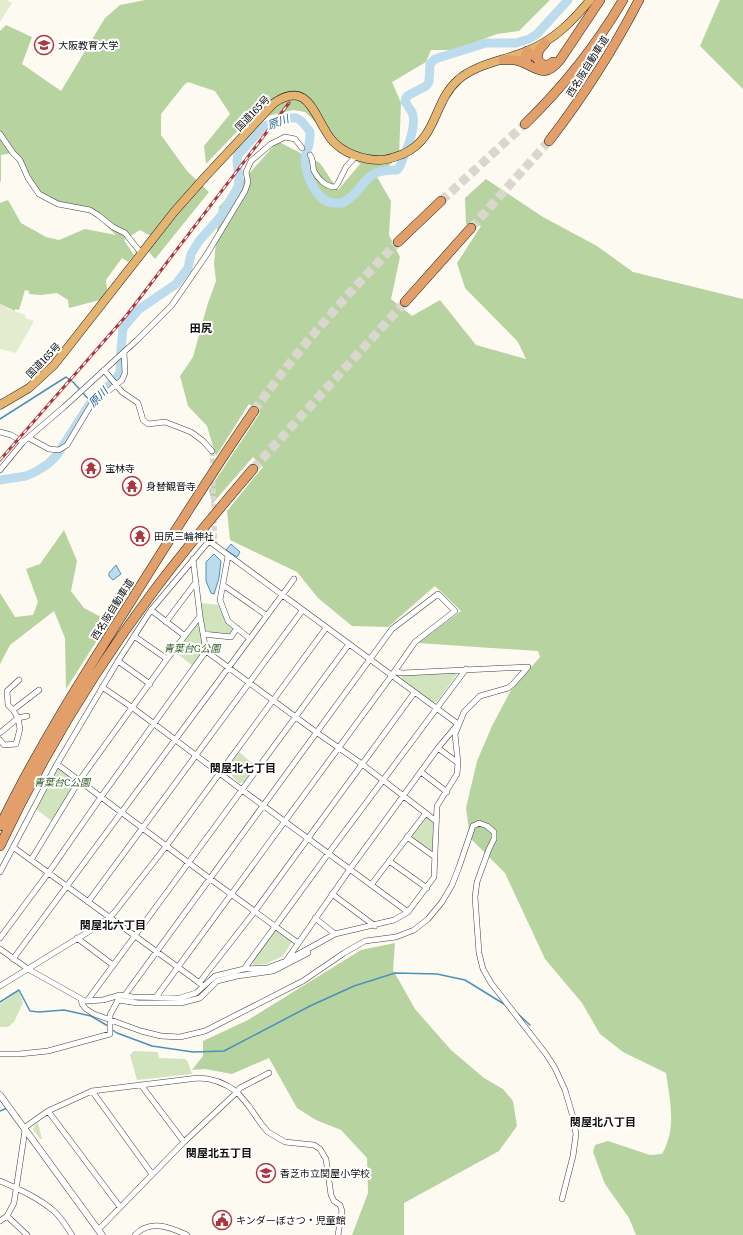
<svg xmlns="http://www.w3.org/2000/svg" width="743" height="1235" font-family="Literata,'Noto Sans JP',serif">
  <style>
    .green { fill: #d2e4be }
    .forest { fill: #b7d3a0 }
    .pitch { fill: #e3eccf }
    .water { fill: #bcdcee; stroke: #4c91bc }
    .lines { fill: none; stroke-linecap: round; stroke-linejoin: round }
    .stream { stroke: #4c91bc; stroke-width: 1.5 }
    .river { stroke: #bcdcee; stroke-width: 9 }
    .minor-tunnel { stroke: #d9d7cf; stroke-width: 5; stroke-dasharray: 5 2.5; stroke-linecap: butt }
    .motorway-tunnel { stroke: #d9d7cf; stroke-width: 9; stroke-dasharray: 9 4.5; stroke-linecap: butt }
    .minor-casing { stroke: #414141; stroke-width: 6 }
    .tertiary-casing { stroke: #414141; stroke-width: 7 }
    .trunk-casing { stroke: #1f1f1f; stroke-width: 9 }
    .motorway-casing { stroke: #1f1f1f; stroke-width: 10 }
    .minor { stroke: #fff; stroke-width: 5 }
    .tertiary { stroke: #fff; stroke-width: 6 }
    .trunk { stroke: #e4b470; stroke-width: 8 }
    .motorway { stroke: #e29f6a; stroke-width: 9 }
    .rail-casing { stroke: #ad373f; stroke-width: 3 }
    .rail { stroke: #fff; stroke-width: 1.5; stroke-dasharray: 4.5; stroke-linecap: butt }
    .labels { text-anchor: middle; stroke-width: 4; stroke-linejoin: round; paint-order: stroke }
    .poi-label { font-size: 10px; fill: #0e0e0e; stroke: #fff; text-anchor: start }
    .street-label { font-size: 10px; fill: #0e0e0e; stroke: #fff }
    .park-label { font-size: 10px; font-style: italic; fill: #335e26; stroke: #fff }
    .water-label { font-size: 11px; font-style: italic; fill: #276490; stroke: #fff }
    .neighbourhood-label { font-size: 11px; font-weight: bold; fill: #0e0e0e; stroke: #fff }
  </style>
  <rect width="100%" height="100%" fill="#fdfbf1"/>
  <path class="green" d="M200,603L220,605L227,623L235,628L230,635L204,632Z
    M199,620L205,650L193,666L175,652Z
    M456,671L457,674L437,702H432L401,678L403,674Z
    M239,752L257,767L246,782L239,783L226,769Z
    M58,767L76,781L52,821L36,809Z
    M425,816L428,817L433,821V852L425,848L412,837L411,833Z
    M276,928L292,940V942L283,956L266,964L253,965L252,961Z
    M19,991L23,1003L14,1022L8,1027H0V1004Z
    M134,1051L158,1052L159,1058L185,1059L188,1062L192,1074L137,1080L130,1055Z
    M38,1123L42,1139H40L33,1129L35,1125Z"/>
  <path class="forest" d="M145,0H550L519,31L497,34L454,50H431L426,62L392,82L401,103L399,156L377,177L391,201L389,235L400,257L391,299L412,316L440,300L476,345L526,359L518,342L465,288L457,263L481,226L466,224L465,198L486,179L543,217L597,246L633,272L743,299V1235H636L629,1218L605,1184L593,1152L595,1145L608,1141L650,1155L662,1154C677,1128 670,1101 666,1073L623,1052L600,1034L582,1003L545,959L505,873L470,838L466,808L477,761L492,726L511,690L540,657L538,651L418,643L461,611L435,586L388,627L352,626L318,598L297,572L230,540L227,511L263,467L253,457L212,504L209,490L260,413L249,404L216,456L207,426L188,406L180,376L193,357L207,306L216,281L214,264L219,207L279,140L281,143L320,163L338,190L360,164L305,112L293,110L247,121L206,164L204,146L230,114L215,91L188,82L184,85L161,114V135L187,171L209,192L155,259L149,252L151,236L140,230L124,240L134,255L128,262L122,258L106,280L107,291L100,300L69,308L68,300L57,293L41,295L29,294V291L25,290L19,310L15,309V311L0,304V203L8,200L21,223L46,237L59,240L85,229L116,235L90,210L58,204L39,194L22,166L13,153L1,155V181L0,182V31L6,25L32,37L22,64L61,91L105,18L120,5Z
    M720,0H743V89L700,46Z
    M64,530L77,561L71,591L84,608L101,617L124,582L135,581L66,689L65,638L54,611L10,645L0,664V593L15,617L33,615L38,602L26,569L40,564Z
    M395,943L393,970L415,1009L451,1050L484,1078L503,1089L513,1101L517,1126L499,1151L404,1203V1235H352L368,1193L367,1158L341,1130L316,1120L297,1108L269,1058L232,1074L205,1069L192,1070L203,1056V1041L248,1020L361,950Z"/>
  <path class="pitch" d="M0,0H7L12,3L0,22Z
    M0,304L8,309L26,315L25,318L34,321L16,353L0,349Z"/>
  <path class="water" d="M231,544L240,552L237,557L226,550Z
    M214,554L221,561L219,578L214,594L211,593L206,581V562Z
    M116,565L121,574L113,580L109,576V573Z"/>
  <g class="lines">
    <path class="stream" d="M0,419L66,377L73,382L91,402
      M0,1002L19,990L30,1011L39,1012L64,1010L91,1016L108,1026
      M518,1014L530,1025
      M111,1029L117,1033L152,1046L193,1052L224,1051L310,1006L354,986L395,973L437,974L465,980L504,1004
      M0,1111L7,1108"/>
    <path class="river" d="M0,480L26,476L35,472L48,464L57,455L91,402L116,379L120,372L121,349L123,328L138,310L176,284L188,268L191,254L199,241L221,216L238,187L239,179L237,161L238,155L262,128C267,124 271,124 277,122C296,116 298,114 310,132C310,136 310,140 309,144C308,149 305,154 305,159C306,175 316,203 335,203C339,203 341,204 344,202C368,188 361,169 397,170L400,166C405,153 418,126 412,112C410,109 407,105 405,101L407,96L426,86L429,82L430,64L435,59L486,43H516L529,39L537,34L568,0"/>
    <path class="minor-tunnel" d="M212,451L215,546"/>
    <path class="motorway-tunnel" d="M441,201L525,124
      M471,228L549,141
      M254,411C297,350 346,295 398,242
      M253,469L405,302"/>
    <g class="minor-casing">
      <path id="minor" d="M0,134L13,153L20,160L28,178L39,194L58,204L90,210L98,215L113,227L125,233L141,253
        M310,155C314,160 312,166 314,171C318,179 326,187 335,187L338,183L346,167L356,156
        M104,370L122,392L138,403L143,420L148,424L165,422L191,432L203,441L212,451
        M0,432L11,435L23,442
        M29,438L49,449L59,450L67,445L91,405L122,380L125,373L124,352
        M0,470L23,442L64,407L137,340L172,305L207,254L245,191L248,182L246,172L251,161L271,144L285,137L295,139L302,148
        M228,556L220,600L228,621L249,638
        M193,559L200,616L206,651L316,732L362,764L436,821
        M223,585L266,615
        M151,610L185,636
        M166,622L196,582
        M203,634L231,637L237,628
        M134,636L167,659
        M118,661L150,684
        M395,672L403,673L528,667L513,684L508,688L480,696L464,712L455,734L458,763L438,748
        M102,687L133,708L242,790L408,912
        M13,710L8,705L7,691L19,680
        M0,733L18,718L13,710L39,690
        M0,740L4,745L16,744L20,729L18,718L27,716
        M57,764L209,878L298,943
        M421,772L447,792
        M407,837L435,857
        M13,847L201,984
        M31,860L79,781L167,659L200,616
        M389,861L427,888
        M0,872L57,764L118,661L151,610L209,541L458,724L438,748L350,869L286,961
        M371,885L426,813
        M332,894L375,926
        M88,902L302,611
        M315,918L335,934
        M0,938L49,872L101,797L206,651
        M77,938L113,965
        M0,949L28,969L85,1001L103,1000L120,995L133,997L180,998L196,993L215,976L244,969L267,968L286,961L335,934L394,920L408,912L434,877L437,806L457,774L458,763
        M13,959L294,579
        M244,969L328,854L466,669
        M199,983L255,911L414,693
        M0,986L101,924L114,913L167,845L326,628
        M125,995L392,629L438,594L455,611L415,642L392,675L156,997
        M81,999L82,1004L86,1009L94,1014L141,1031L161,1036L180,1037L205,1031L303,981L344,953L365,941L396,937L414,930L428,919L442,902L452,885L459,867L473,826L479,823L487,826L494,832V839L489,849L477,882L475,897L479,953L483,969L491,983L546,1054L555,1068L565,1090L573,1117L576,1134L573,1156L562,1199
        M87,1001L349,644
        M0,1054H19L48,1051L110,1034V1015L118,1000L138,1003H181L200,998L217,981L237,976L273,971L308,953
        M269,1073L240,1088L237,1092L248,1105L262,1125L268,1132L285,1142L314,1145L320,1149L326,1159L331,1195L334,1201L340,1205L342,1211L338,1235
        M141,1085L184,1142
        M92,1091L152,1174
        M48,1111L120,1207
        M24,1128L48,1111L92,1091L198,1078C213,1078 225,1083 237,1092L184,1142L98,1230
        M0,1181C19,1189 39,1198 55,1212C62,1219 67,1227 72,1235
        M7,1216L27,1235
        M0,1221L7,1216L14,1203L25,1130
        M135,1235C150,1219 170,1227 187,1235"/>
    </g>
    <g class="tertiary-casing">
      <path id="tertiary" d="M0,1095L102,1235"/>
    </g>
    <g class="trunk-casing">
      <path id="trunk" d="M0,405L29,388L54,365L174,212L205,177L274,103C309,79 314,117 331,139C342,153 363,160 380,160C388,160 395,157 403,154C438,138 433,102 458,80C475,64 506,60 527,51C554,40 572,22 590,0"/>
    </g>
    <g class="motorway-casing">
      <path id="motorway" d="M545,43L539,50L537,58C541,66 547,67 553,62
        M503,60C508,60 514,59 519,61C537,67 544,80 560,60L600,0
        M528,65L525,57L527,51L537,58
        M525,124C563,87 596,46 623,0
        M549,141C583,97 613,50 639,0
        M398,242L441,201
        M405,302L471,228
        M0,826C36,751 81,680 126,609C168,542 209,476 254,411
        M0,846C42,757 94,671 153,592C185,549 219,509 253,469"/>
    </g>
    <use href="#minor" class="minor"/>
    <use href="#tertiary" class="tertiary"/>
    <use href="#trunk" class="trunk"/>
    <use href="#motorway" class="motorway"/>
    <g class="rail-casing">
      <path id="rail" d="M0,460L126,316L289,103"/>
    </g>
    <use href="#rail" class="rail"/>
  </g>
  <defs>
    <g id="university-ring" transform="scale(1)"><circle r="9.5" fill="#fff" stroke="#ad373f" stroke-width="1.5"/><path d="M0-5L7-2L0 1L-7-2ZM-4 1L0 2.5L4 1V4Q0 6-4 4Z" fill="#ad373f"/></g>
    <g id="temple-ring" transform="scale(1)"><circle r="9.5" fill="#fff" stroke="#ad373f" stroke-width="1.5"/><path d="M0-6L5-2H3V0L6.5 2.5H4V6H1.5V3h-3V6H-4V2.5H-6.5L-3 0V-2H-5Z" fill="#ad373f"/></g>
    <g id="school-ring" transform="scale(1)"><circle r="9.5" fill="#fff" stroke="#ad373f" stroke-width="1.5"/><path d="M0-5L7-2L0 1L-7-2ZM-4 1L0 2.5L4 1V4Q0 6-4 4Z" fill="#ad373f"/></g>
    <g id="civic-ring" transform="scale(1)"><circle r="9.5" fill="#fff" stroke="#ad373f" stroke-width="1.5"/><path d="M-.6-6.5H3V-4.5H.6V-3L4-1V1h2V6H-6V1h2V-1L-.6-3ZM-1.2 2.5V6h2.4V2.5Z" fill="#ad373f"/></g>
  </defs>
  <g fill-rule="evenodd">
    <use href="#university-ring" x="44" y="45"/>
    <use href="#temple-ring" x="91" y="468"/>
    <use href="#temple-ring" x="132" y="486"/>
    <use href="#temple-ring" x="140" y="536"/>
    <use href="#school-ring" x="266" y="1173"/>
    <use href="#civic-ring" x="222" y="1220"/>
  </g>
  <g class="labels">
    <g class="poi-label">
      <text x="58" y="49">大阪教育大学</text>
      <text x="105" y="472">宝林寺</text>
      <text x="146" y="490">身替観音寺</text>
      <text x="154" y="540">田尻三輪神社</text>
      <text x="280" y="1177">香芝市立関屋小学校</text>
      <text x="236" y="1224">キンダーぼさつ・児童館</text>
    </g>
    <g class="street-label">
      <text transform="translate(587 66) rotate(-58)" y="4">西名阪自動車道</text>
      <text transform="translate(252 113) rotate(-46)" y="4">国道165号</text>
      <text transform="translate(43 360) rotate(-46)" y="4">国道165号</text>
      <text transform="translate(112 609) rotate(-58)" y="4">西名阪自動車道</text>
    </g>
    <g class="park-label">
      <text x="192" y="652">青葉台G公園</text>
      <text x="62" y="786">青葉台C公園</text>
    </g>
    <g class="water-label">
      <text transform="translate(278 122) rotate(-20)" y="4">原川</text>
      <text transform="translate(98 397) rotate(-46)" y="4">原川</text>
    </g>
    <g class="neighbourhood-label">
      <text x="201" y="332">田尻</text>
      <text x="243" y="772">関屋北七丁目</text>
      <text x="113" y="929">関屋北六丁目</text>
      <text x="603" y="1126">関屋北八丁目</text>
      <text x="219" y="1157">関屋北五丁目</text>
    </g>
  </g>
</svg>
